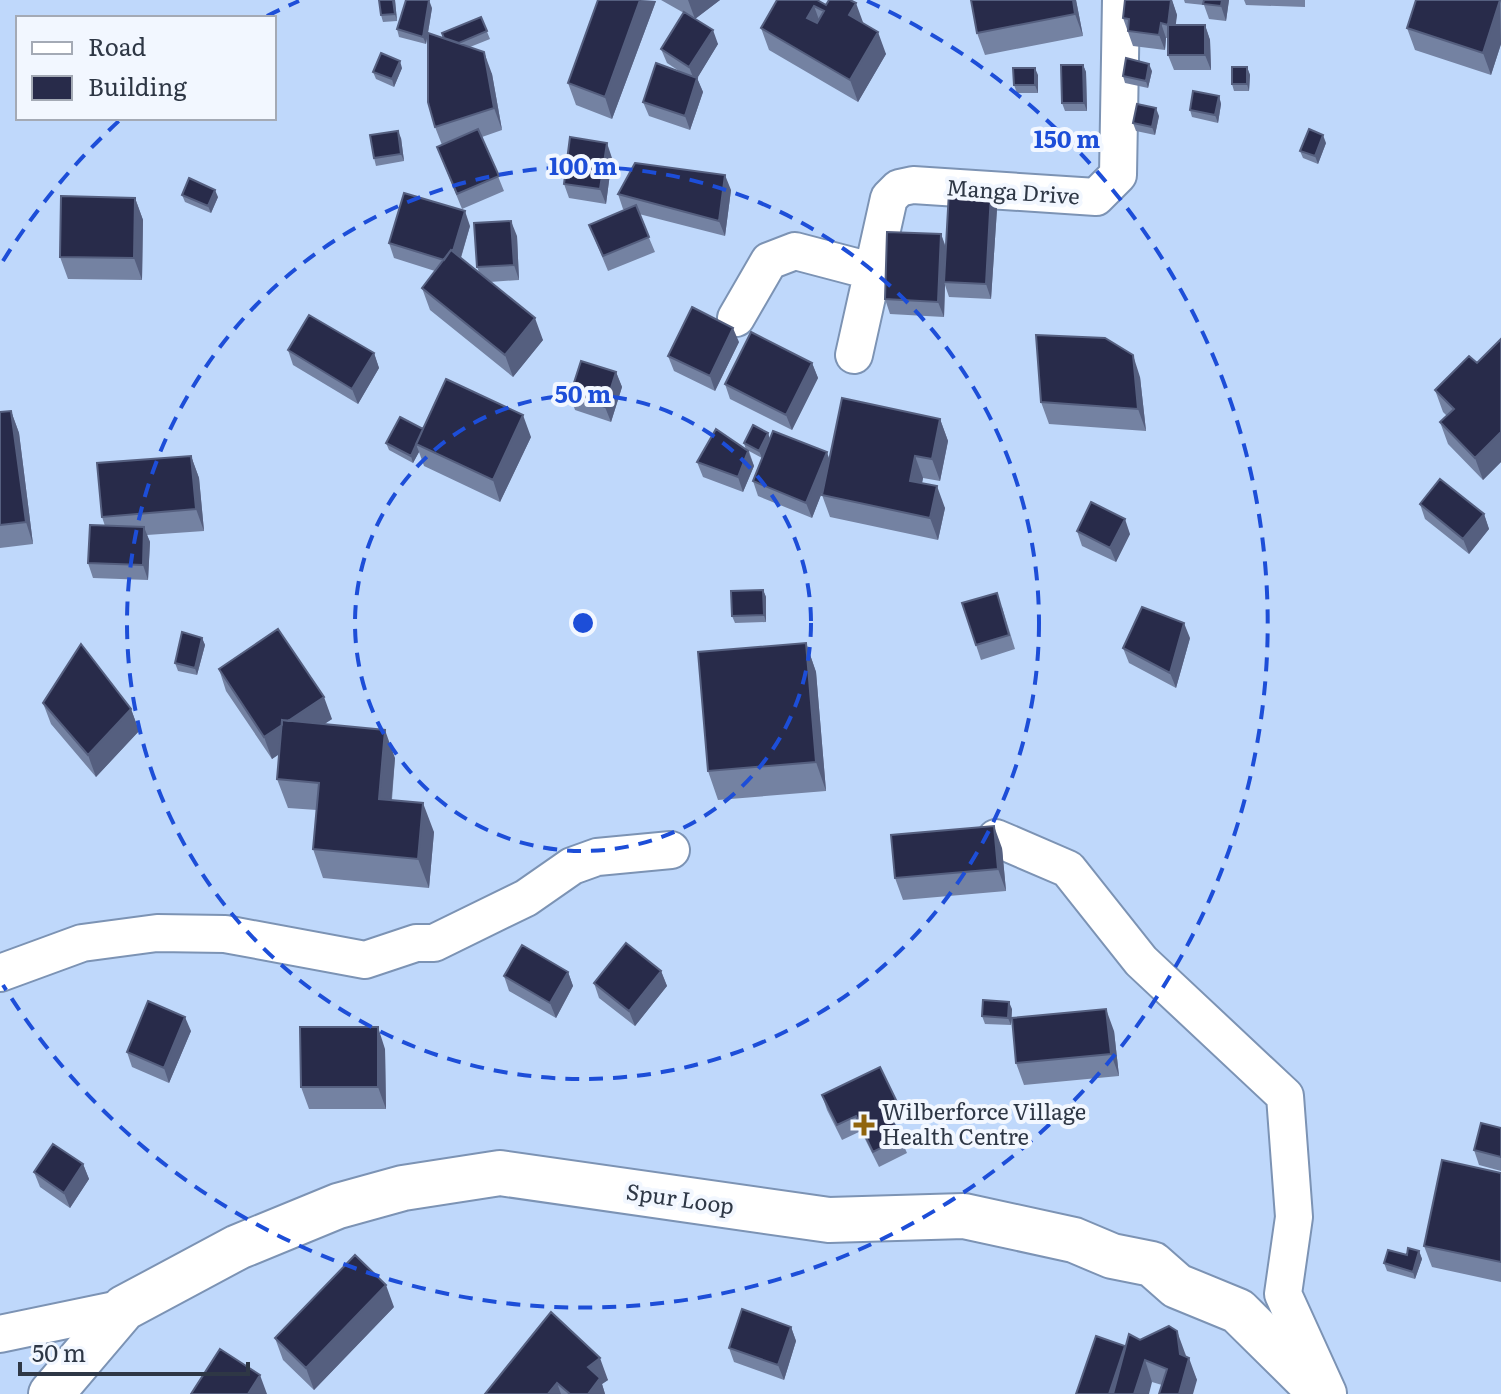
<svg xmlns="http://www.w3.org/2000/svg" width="1501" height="1394" font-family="Literata,serif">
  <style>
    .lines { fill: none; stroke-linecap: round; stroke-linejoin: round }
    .minor-casing { stroke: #7c93b4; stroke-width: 40 }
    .tertiary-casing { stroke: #7c93b4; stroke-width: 48 }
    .minor { stroke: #fff; stroke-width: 36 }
    .tertiary { stroke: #fff; stroke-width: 44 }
    .wall { fill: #7482a2 }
    .shaded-wall { fill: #555f7f }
    .building { fill: #282b4a; stroke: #555f7f; stroke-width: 2; fill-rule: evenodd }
    .ring { fill: none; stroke: #1d4ed8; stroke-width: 4; stroke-dasharray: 14 10 }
    .poi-dot { fill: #90640d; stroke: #f2f7ff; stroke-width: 3 }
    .labels { text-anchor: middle; stroke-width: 8; stroke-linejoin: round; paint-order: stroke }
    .street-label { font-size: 22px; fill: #2e3745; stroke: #f2f7ff }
    .poi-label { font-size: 22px; fill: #2e3745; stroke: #f2f7ff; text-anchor: start }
    .centre { fill: #1d4ed8; stroke: #f2f7ff; stroke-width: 4 }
    .ring-label { font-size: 24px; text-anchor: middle; font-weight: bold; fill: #1d4ed8; stroke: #f2f7ff; stroke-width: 8; stroke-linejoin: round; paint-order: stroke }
  </style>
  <rect width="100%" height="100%" fill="#bfd8fb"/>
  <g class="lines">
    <g class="minor-casing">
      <path id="minor" d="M736,318L769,261L795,251L871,271
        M854,355L889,198L899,188L913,185L1096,197L1118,175L1121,0
        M996,838L1068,869L1141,961L1285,1096L1294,1217L1283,1294L1328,1393
        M0,973L82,943L157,933L225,934L365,960L416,943H434L526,898L572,866L597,857L671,850
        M0,1334L124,1308"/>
    </g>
    <g class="tertiary-casing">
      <path id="tertiary" d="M51,1394L124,1308L238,1247L338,1206L403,1188L500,1173L829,1220L964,1216L1074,1240L1112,1256L1152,1264L1177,1286L1238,1311L1322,1394"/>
    </g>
    <use href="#minor" class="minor"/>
    <use href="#tertiary" class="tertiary"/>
  </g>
  <path class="wall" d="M379,0H395L397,21L383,22L381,15Z
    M598,0L656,1L612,119L576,105L568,83Z
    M661,0H720L695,19L718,44L697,78L703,92L690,130L649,116L643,102L679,71L667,63L661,49L684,13Z
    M817,0L863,24L886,54L858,102L769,50L761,28Z
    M1076,0L1083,36L985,55L977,33Z
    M1172,0L1177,15L1175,25H1205L1210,40L1211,70H1174L1168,55V38H1166L1165,50L1133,46L1123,18Z
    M1184,0H1229L1226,21L1209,19L1204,5L1185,3Z
    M1244,0H1305V7L1246,5Z
    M1501,0V44L1491,75L1415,50L1407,28Z
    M432,8L428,33L444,38L481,17L490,39L470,47L492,74L502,130L482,137L504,191L462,209L437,147L442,145L435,127L428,33L426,44L399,37L397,29Z
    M1083,65L1086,72L1087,111H1065L1062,103Z
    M1247,67L1250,75L1249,91H1234L1232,84Z
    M402,68L394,87L376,79L373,72Z
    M1152,71L1148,88L1125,83L1123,76Z
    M1038,75V93H1017L1014,85Z
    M1219,96L1221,104L1218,123L1192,117L1190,110Z
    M1159,116L1155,135L1136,131L1133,123Z
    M401,138L404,161L376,166L374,158Z
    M1326,143L1318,164L1303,158L1300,151Z
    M612,158L606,204L569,198L564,184Z
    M731,190L725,236L639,214L655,252L608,271L589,225L625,210L623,209L618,194Z
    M991,194L997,209L991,299L949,297L945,285L944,317L890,314L885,299L941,234L946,247Z
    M182,195L218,197L211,213L185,202Z
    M135,198L143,220L142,280L68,279L60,257Z
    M470,226L461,258L479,272L477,267L517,236L519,280L490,282L543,340L513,377L430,310L422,288L435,271L394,258L389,243Z
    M1501,339V462L1483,480L1448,444L1440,422L1447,416L1443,412L1435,390L1477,363Z
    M739,342L715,391L674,371L668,356Z
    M288,350L374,353L379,368L358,404L293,365Z
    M812,363L818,378L792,430L730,399L725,384Z
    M616,372L622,387L611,422L575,410L570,395Z
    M1140,377L1146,431L1049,424L1041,402Z
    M11,411L19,433L33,544L0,548V412Z
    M940,419L948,441L940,481L923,478L922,483L945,508L938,540L830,517L822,495L824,487L812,518L758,496L753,481L765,451L762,458L749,451L754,466L743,492L703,477L697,462L746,450L744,443L768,433L770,439L829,460Z
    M423,429L531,437L500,502L424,466L419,452L413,463L389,450L386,443Z
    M191,456L199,478L204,531L147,535L150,542L148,580L93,578L88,563L105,526L102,517Z
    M1420,504L1484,514L1489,529L1469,554L1425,519Z
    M1077,531L1130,534L1116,562L1082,546Z
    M763,590L766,597V622L735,623L732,616Z
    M1002,607L1015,649L981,660L976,645Z
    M202,638L205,645L197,675L178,671L175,663Z
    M1190,638L1176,688L1129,663L1123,648Z
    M806,643L816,672L826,791L718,800L708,771Z
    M219,669L332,719L324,724L395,758L392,800L434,832L429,888L323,878L313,849L317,810L288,808L277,779L279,754L272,759L226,691Z
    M43,703L131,709L139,731L96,777L51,724Z
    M1002,848L1006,891L903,900L895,878Z
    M661,971L667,986L635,1026L599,998L594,983Z
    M568,972L573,986L556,1018L509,991L504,976Z
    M1012,1009L1011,1025L985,1024L982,1016Z
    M191,1031L169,1083L132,1067L127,1052Z
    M1114,1031L1119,1076L1024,1085L1016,1063Z
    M385,1049L386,1109H309L301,1087Z
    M822,1095L896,1100L901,1115L892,1119L907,1153L879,1167L861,1131L842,1140L827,1110Z
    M1501,1128V1171L1479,1165L1474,1150Z
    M83,1164L89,1179L70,1208L40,1187L34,1172Z
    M1501,1173V1282L1432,1267L1424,1246Z
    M1419,1251L1422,1259L1415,1279L1387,1271L1384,1263Z
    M394,1307L314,1390L283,1360L275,1338Z
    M551,1312L608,1380L602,1384L605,1394H485Z
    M791,1327L796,1341L784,1380L734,1362L729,1348Z
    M1140,1340L1185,1353L1197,1380L1162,1385L1152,1382L1125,1346Z"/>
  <path class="shaded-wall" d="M393,0H395L397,21L395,14Z
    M429,0L432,8L426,44L423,37Z
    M640,0L656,1L612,119L605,97Z
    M688,0H720L695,19Z
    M1073,0H1076L1083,36L1075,14Z
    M1172,0L1177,15L1174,39L1168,25Z
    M1222,0H1229L1226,21L1221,6Z
    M1500,0L1501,44L1491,75L1483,53Z
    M856,3L864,25L849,15Z
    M814,6L822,28L807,18Z
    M1161,23L1166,38L1165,50L1159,35Z
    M1205,25L1210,40L1211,70L1205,55Z
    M713,30L718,44L695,82L689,67Z
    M878,32L886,54L858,102L850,80Z
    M484,52L492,74L502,130L494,108Z
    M400,61L402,68L394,87L392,79Z
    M1149,64L1152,71L1148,88L1146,81Z
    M1083,65L1086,72L1087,111L1084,103Z
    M1247,67L1250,75L1249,91L1247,84Z
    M1035,68L1038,75V93L1035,85Z
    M697,78L703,92L690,130L685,116Z
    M1219,96L1221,104L1218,123L1215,115Z
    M1156,108L1159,116L1155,135L1152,127Z
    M398,131L401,138L404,161L401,154Z
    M1323,135L1326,143L1318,164L1315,156Z
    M607,143L612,158L606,204L600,189Z
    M725,175L731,190L725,236L719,221Z
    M215,190L218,197L211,213L208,206Z
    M991,194L997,209L991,299L986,284Z
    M135,198L143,220L142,280L134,258Z
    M465,211L470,226L455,277L449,262Z
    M511,221L517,236L519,280L514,265Z
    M941,234L946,249L944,282L945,285L944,317L938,302Z
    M535,318L543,340L513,377L505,355Z
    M733,328L739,342L715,391L710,376Z
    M374,353L379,368L358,404L352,389Z
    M1133,355L1140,377L1146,431L1138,409Z
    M812,363L818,378L792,430L786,415Z
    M616,372L622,387L611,422L605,407Z
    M11,411L19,433L33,544L26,522Z
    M523,415L531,437L500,502L493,480Z
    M940,419L948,441L940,481L932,459Z
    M1501,432V462L1483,480L1475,458Z
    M768,433L770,440L762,458L759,451Z
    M416,444L419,452L413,463L411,456Z
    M748,451L754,466L743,492L738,477Z
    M827,452L832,467L812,518L806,503Z
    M191,456L199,478L204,531L196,509Z
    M915,456L923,478L918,503L910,481Z
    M937,486L945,508L938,540L930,518Z
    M1484,514L1489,529L1469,554L1463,539Z
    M1125,519L1130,534L1116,562L1110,548Z
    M144,527L150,542L148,580L143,565Z
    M763,590L766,597V622L764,615Z
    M1184,623L1190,638L1176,688L1170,673Z
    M202,638L205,645L197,675L195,668Z
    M806,643L816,672L826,791L816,762Z
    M324,697L332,719L272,759L264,737Z
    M131,709L139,731L96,777L88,755Z
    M385,730L395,758L389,827L379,799Z
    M423,803L434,832L429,888L418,859Z
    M994,826L1002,848L1006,891L998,869Z
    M661,971L667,986L635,1026L629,1011Z
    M568,972L573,986L556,1018L550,1003Z
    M1009,1002L1012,1009L1011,1025L1008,1018Z
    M1106,1009L1114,1031L1119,1076L1111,1054Z
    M185,1017L191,1031L169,1083L164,1068Z
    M378,1027L385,1049L386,1109L378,1087Z
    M83,1164L89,1179L70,1208L64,1193Z
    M1419,1251L1422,1259L1415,1279L1413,1272Z
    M386,1285L394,1307L314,1390L306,1368Z
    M791,1327L796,1341L784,1380L778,1365Z
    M1177,1331L1185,1353L1187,1365L1189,1358L1197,1380L1193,1394H1179L1180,1354Z
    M1125,1346L1119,1394H1109Z
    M600,1358L608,1380L602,1384L605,1394H588V1367Z
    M1145,1360L1152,1382L1149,1394H1134Z
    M260,1375L267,1394H248Z
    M557,1383L561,1394H548Z"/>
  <path class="building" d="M379,0H393L395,14L381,15Z
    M406,0H429L423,37L397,29Z
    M598,0H640L605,97L568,83Z
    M777,0H817L826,5L829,0H850L856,3L849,15L878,32L850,80L761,28ZM814,6L824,11L817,23L807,18Z
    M971,0H1073L1075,14L977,33Z
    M1125,0H1171L1168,25L1161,23L1159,35L1128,31L1129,19L1123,18Z
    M1204,0H1222L1221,6L1203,4Z
    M1416,0H1500L1483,53L1407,28Z
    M684,12L713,30L689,67L661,49Z
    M481,17L487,31L459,43L444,38L442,33Z
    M1168,25H1205V55H1168Z
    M428,33L484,52L494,108L435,127L428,102Z
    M381,53L400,61L392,79L373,72Z
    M1126,58L1149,64L1146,81L1123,76Z
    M656,63L697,78L685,116L643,102Z
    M1061,65H1083L1084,103H1062Z
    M1232,67H1247V84H1232Z
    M1013,68H1035V85H1014Z
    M1193,91L1219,96L1215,115L1190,110Z
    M1137,104L1156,108L1152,127L1133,123Z
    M478,129L499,176L457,194L437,147Z
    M1309,129L1323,135L1315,156L1300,151Z
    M398,131L401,154L374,158L370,135Z
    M570,137L607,143L600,189L564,184Z
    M635,163L725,175L719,221L618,194Z
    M189,178L215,190L208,206L182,195Z
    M949,191L991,194L986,284L944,282Z
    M404,193L465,211L453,251L451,250L444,260L389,243Z
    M61,196L135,198L134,258L60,257Z
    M636,205L649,237L603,256L589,225Z
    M511,221L514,265L477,267L474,223Z
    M887,232L941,234L938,302L885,299Z
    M451,250L535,318L505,355L422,288Z
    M692,307L733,328L710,376L668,356Z
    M309,315L374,353L352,389L288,350Z
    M751,332L812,363L786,415L725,384Z
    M1036,335L1105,338L1133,355L1138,409L1041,402Z
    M1501,339V432L1475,458L1440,422L1454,409L1435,390L1469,356L1477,363Z
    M581,361L616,372L605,407L570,395Z
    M446,379L523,415L493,480L416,444Z
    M842,398L940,419L932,459L915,456L910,481L937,486L930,518L822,495Z
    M11,411L26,522L0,525V412Z
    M400,417L423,429L411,456L386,443Z
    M753,425L768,433L759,451L744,443Z
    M716,429L748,451L738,477L697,462Z
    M773,431L827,452L806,503L753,481Z
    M191,456L196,509L102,517L97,463Z
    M1440,479L1484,514L1463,539L1420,504Z
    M1091,502L1125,519L1110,548L1077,531Z
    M90,525L144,527L143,565L88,563Z
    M763,590L764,615L732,616L731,591Z
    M997,593L1009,635L976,645L962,603Z
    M1142,607L1184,623L1170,673L1123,648Z
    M278,629L324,697L288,721L282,720V725L264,737L219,669Z
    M182,632L202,638L195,668L175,663Z
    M806,643L816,762L708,771L698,652Z
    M81,644L131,709L88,755L43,703Z
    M282,720L385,730L379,799L423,803L418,859L313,849L319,783L277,779Z
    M994,826L998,869L895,878L891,835Z
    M626,943L661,971L629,1011L594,983Z
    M522,945L568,972L550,1003L504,976Z
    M983,1000L1009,1002L1008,1018L982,1016Z
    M148,1001L185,1017L164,1068L127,1052Z
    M1106,1009L1111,1054L1016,1063L1012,1018Z
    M300,1027H378V1087H301Z
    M880,1067L896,1100L885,1105L901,1138L873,1152L856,1116L837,1125L822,1095Z
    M1481,1123L1501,1128V1157L1474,1150Z
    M53,1144L83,1164L64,1193L34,1172Z
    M1442,1160L1501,1173V1262L1424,1246Z
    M1408,1248L1419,1251L1413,1272L1384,1263L1388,1250L1407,1255Z
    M355,1255L386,1285L306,1368L275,1338Z
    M742,1309L791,1327L778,1365L729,1348Z
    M551,1312L600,1358L588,1367L600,1378L588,1394H570L557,1383L548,1394H485Z
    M1169,1326L1177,1331L1180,1354L1189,1358L1179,1394H1159L1167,1369L1145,1360L1134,1394H1113L1129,1334L1140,1340Z
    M1096,1336L1125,1346L1109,1394H1076Z
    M220,1349L260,1375L248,1394H191Z"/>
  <g class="ring">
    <circle cx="583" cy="623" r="228"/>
    <circle cx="583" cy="623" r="456"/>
    <path d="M3 261A684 684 0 0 1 121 119M267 16A684 684 0 0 1 299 1M867 1A684 684 0 1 1 3 985"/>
  </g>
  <path class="poi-dot" d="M860 1113h8v8h8v8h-8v8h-8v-8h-8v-8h8z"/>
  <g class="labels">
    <g class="street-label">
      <text transform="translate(1013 192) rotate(4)" y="8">Manga Drive</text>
      <text transform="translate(680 1199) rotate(8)" y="8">Spur Loop</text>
    </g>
    <g class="poi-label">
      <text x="882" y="1120">Wilberforce Village<tspan x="882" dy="25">Health Centre</tspan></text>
    </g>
  </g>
  <circle cx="583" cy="623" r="12" class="centre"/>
  <g class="ring-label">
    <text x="1067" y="148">150 m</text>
    <text x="583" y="175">100 m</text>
    <text x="583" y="403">50 m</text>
  </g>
  <rect x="16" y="16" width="260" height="104" fill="#f2f7ff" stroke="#a4aab5" stroke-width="2"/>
  <rect x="32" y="42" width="40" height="12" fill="#ffffff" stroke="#a4aab5" stroke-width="2"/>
  <text x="88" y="56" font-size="24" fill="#2e3745">Road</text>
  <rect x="32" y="76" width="40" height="24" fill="#282b4a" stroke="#a4aab5" stroke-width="2"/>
  <text x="88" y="96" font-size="24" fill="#2e3745">Building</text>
  <path d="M20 1362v12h228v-12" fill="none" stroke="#2e3745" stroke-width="4"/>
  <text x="32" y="1362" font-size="24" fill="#2e3745" stroke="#f2f7ff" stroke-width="6" paint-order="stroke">50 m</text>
</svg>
